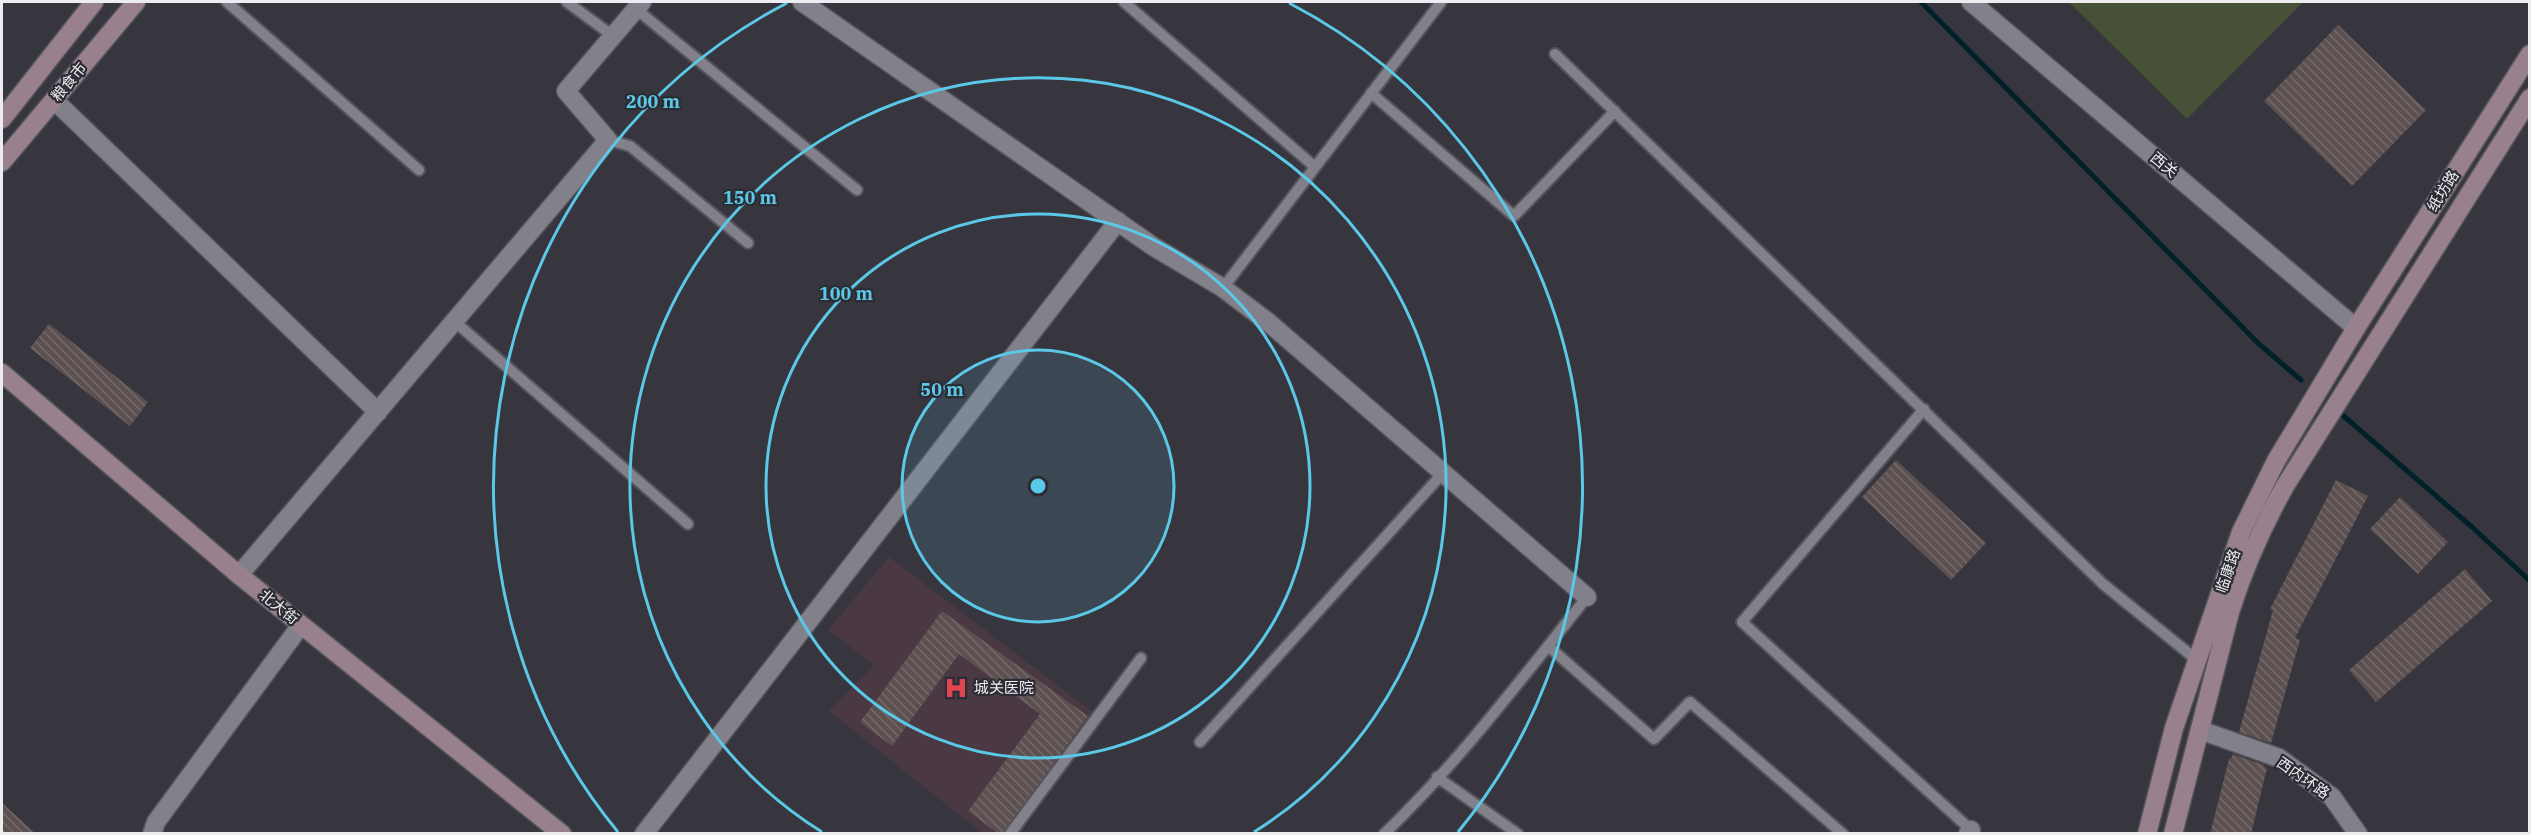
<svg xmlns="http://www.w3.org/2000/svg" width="2531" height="835" font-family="'IBM Plex Serif','Noto Sans SC',serif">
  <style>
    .medical { fill: #4a3943 }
    .pitch { fill: #465138 }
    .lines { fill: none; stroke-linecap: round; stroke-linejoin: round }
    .stream { stroke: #002128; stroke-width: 5 }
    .building { fill: url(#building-back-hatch) }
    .service-casing { stroke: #54545a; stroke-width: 14 }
    .minor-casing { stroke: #54545a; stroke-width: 21 }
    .tertiary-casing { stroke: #54545a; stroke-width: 21 }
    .secondary-casing { stroke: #54545a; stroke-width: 21 }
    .service { stroke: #82818b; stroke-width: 10 }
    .minor { stroke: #82818b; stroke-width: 18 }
    .tertiary { stroke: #82818b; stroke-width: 18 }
    .secondary { stroke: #98818c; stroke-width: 18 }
    .ring { fill: none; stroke: #5ac8e6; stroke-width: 3 }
    .labels { text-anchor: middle; stroke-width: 4.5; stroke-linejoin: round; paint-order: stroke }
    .street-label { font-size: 15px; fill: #ececf1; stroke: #2c2c34 }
    .poi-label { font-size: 15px; fill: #ececf1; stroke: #2c2c34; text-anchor: start }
    .centre { fill: #5ac8e6; stroke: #2c2c34; stroke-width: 3 }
    .ring-label { font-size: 18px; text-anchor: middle; font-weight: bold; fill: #5ac8e6; stroke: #2c2c34; stroke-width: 4.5; stroke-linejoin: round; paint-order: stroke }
  </style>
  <defs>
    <pattern id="building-back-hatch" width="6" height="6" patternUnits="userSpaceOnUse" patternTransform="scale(1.5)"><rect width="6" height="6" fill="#5c5150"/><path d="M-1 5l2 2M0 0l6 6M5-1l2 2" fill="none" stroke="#746a6a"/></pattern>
  </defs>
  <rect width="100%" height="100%" fill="#37363e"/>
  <path class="medical" d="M889,557L1102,719L1016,833H982L829,711L874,665L828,630Z"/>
  <path class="pitch" d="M2069,2H2303L2187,119Z"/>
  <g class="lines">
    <path class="stream" d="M1921,2L2259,344L2301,380
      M2339,412L2472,527L2530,581"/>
  </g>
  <path class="building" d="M2338,25L2426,110L2352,186L2264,101Z
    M49,324L148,402L130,426L30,348Z
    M1896,460L1986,543L1951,580L1862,497Z
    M2336,480L2368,496L2295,638L2300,640L2271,743L2239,732L2273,610L2270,609Z
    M2400,497L2448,542L2418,574L2370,529Z
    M2465,569L2492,601L2376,702L2349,670Z
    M942,611L1088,716L1003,834H999L968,811L1040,714L959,654L892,746L860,722Z
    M2233,754L2264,765V767L2267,768L2251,834H2210L2229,759H2231Z
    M2,803L36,834H2Z"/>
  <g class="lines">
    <g class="service-casing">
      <path id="service" d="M227,2L419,170
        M567,2L613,36
        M1124,2L1315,167
        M636,9L857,190
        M1555,54L2103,584L2197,660
        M1371,93L1514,216L1615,111
        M608,140L630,146L748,243
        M1223,288L1441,2
        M454,321L688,524
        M1924,409L1742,622L1971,830
        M1548,646L1654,739L1690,702L1843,834
        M1200,742L1443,473
        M1437,777L1518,834
        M1010,834L1141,658
        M1384,834C1459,762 1522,678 1587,597"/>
    </g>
    <g class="minor-casing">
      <path id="minor" d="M802,2L1154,247L1223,288L1268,322L1587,597
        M54,100L378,412
        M239,575L608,140L566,91L642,2
        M2200,730L2279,758L2332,797L2358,834
        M152,834L156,822L301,625
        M644,834L1118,221
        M1968,834L1971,830"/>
    </g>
    <g class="tertiary-casing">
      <path id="tertiary" d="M1971,2L2356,328"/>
    </g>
    <g class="secondary-casing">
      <path id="secondary" d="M2,119L94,2
        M2,162L136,2
        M2,373L239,575L562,834
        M2147,834L2174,728L2241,532L2276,461L2356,328L2530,54
        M2173,834L2230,612C2244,568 2262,527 2285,486L2530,98"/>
    </g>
    <use href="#service" class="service"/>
    <use href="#minor" class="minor"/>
    <use href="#tertiary" class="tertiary"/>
    <use href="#secondary" class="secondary"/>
  </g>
  <circle cx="1038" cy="486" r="136" fill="#5ac8e6" fill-opacity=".12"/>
  <g class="ring">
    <circle cx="1038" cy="486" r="136"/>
    <circle cx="1038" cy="486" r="272"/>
    <path d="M822 832A408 408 0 1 1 1254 832"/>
    <path d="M618 832A544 544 0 0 1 787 3M1289 3A544 544 0 0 1 1458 832"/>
  </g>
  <defs>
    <g id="hospital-bare" transform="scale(1.8)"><path d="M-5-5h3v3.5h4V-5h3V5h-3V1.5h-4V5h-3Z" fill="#e0444e" stroke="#2c2c34" stroke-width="2.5" paint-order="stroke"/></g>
  </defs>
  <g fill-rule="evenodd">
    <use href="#hospital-bare" x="956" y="688"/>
  </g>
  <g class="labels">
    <g class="street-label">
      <text transform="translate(69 82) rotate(-50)" y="5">粮食市</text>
      <text transform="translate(2164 165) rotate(40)" y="5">西关</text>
      <text transform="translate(2443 191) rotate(-58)" y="5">纸坊路</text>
      <text transform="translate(2228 571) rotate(-71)" y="5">临康路</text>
      <text transform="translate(279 607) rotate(39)" y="5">北大街</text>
      <text transform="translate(2303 778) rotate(35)" y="5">西内环路</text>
    </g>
    <g class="poi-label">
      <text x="974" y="693">城关医院</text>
    </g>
  </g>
  <circle cx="1038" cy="486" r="9" class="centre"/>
  <g class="ring-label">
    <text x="653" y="108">200 m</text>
    <text x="750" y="204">150 m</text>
    <text x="846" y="300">100 m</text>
    <text x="942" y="396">50 m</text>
  </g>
  <rect width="2531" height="835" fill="none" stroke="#ececf1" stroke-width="6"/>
</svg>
